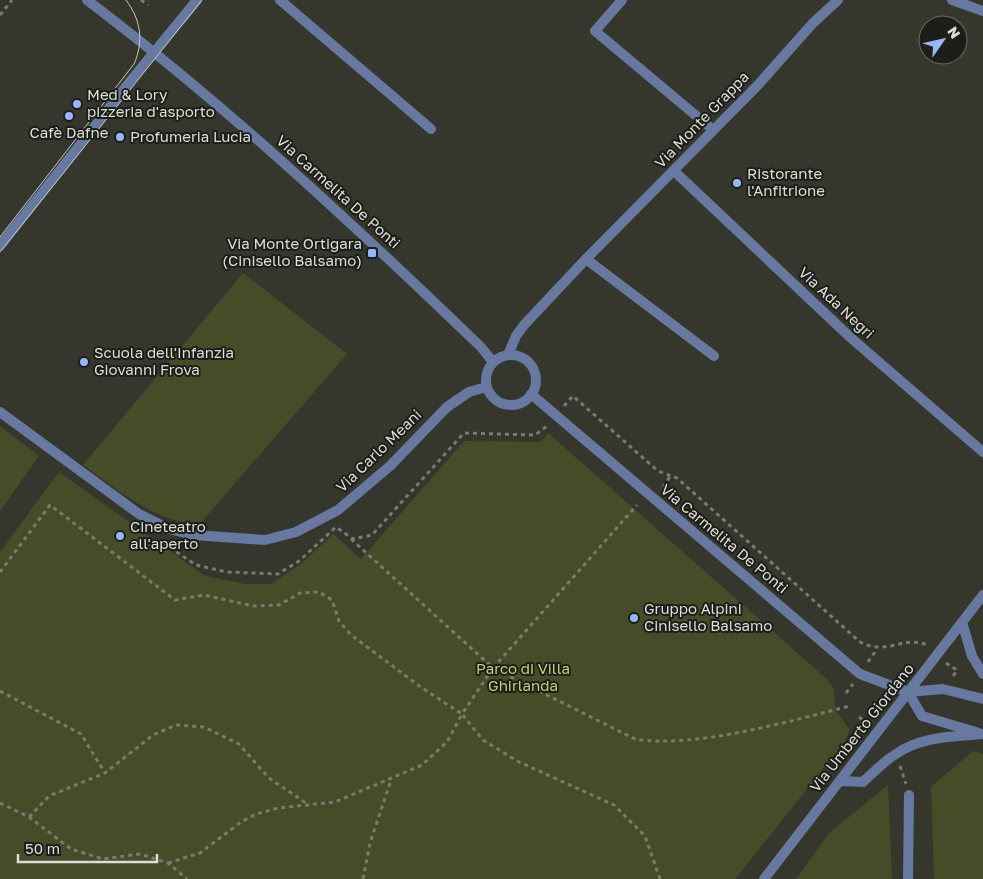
<svg xmlns="http://www.w3.org/2000/svg" width="983" height="879" font-family="'Golos Text',sans-serif">
  <style>
    .green { fill: #474c28 }
    .lines { fill: none; stroke-linecap: round; stroke-linejoin: round }
    .path { stroke: #797a71; stroke-width: 3; stroke-dasharray: 4 4; stroke-linecap: butt }
    .lane { stroke: #6778a1; stroke-width: 10 }
    .street { stroke: #6778a1; stroke-width: 10 }
    .tram { stroke: #c7c9c1; stroke-width: 1 }
    .poi-dot { fill: #98b5fd; stroke: #1d1e19; stroke-width: 2 }
    .labels { text-anchor: middle; stroke-width: 4; stroke-linejoin: round; paint-order: stroke }
    .poi-label { font-size: 15px; fill: #ddded7; stroke: #1d1e19; text-anchor: start }
    .street-label { font-size: 15px; fill: #ddded7; stroke: #1d1e19 }
    .park-label { font-size: 15px; fill: #c3d075; stroke: #1d1e19 }
  </style>
  <rect width="100%" height="100%" fill="#35372c"/>
  <path class="green" d="M243,273L347,354L198,526C149,517 122,493 83,465Z
    M0,426L39,456L0,511Z
    M548,433L828,680L834,690L835,710L850,730L844,743L735,879H0V552L59,472L205,576L246,584H271L301,564L333,534L361,559L464,441L541,442Z
    M973,751L983,754V879H934L931,787Z
    M888,785L892,879H796L829,833Z"/>
  <g class="lines">
    <path class="path" d="M141,0L148,5
      M0,15L12,0
      M564,406L573,396L658,471L677,478L860,642C887,656 905,635 927,645
      M663,487L671,475
      M351,539L493,668L637,505
      M163,543L196,565L227,572L278,574L299,561L336,527L353,539L372,535L464,433L535,435L547,426
      M0,572L50,505L175,600L204,595L253,606L279,605L300,593L319,592L332,600L339,621L351,635L422,688L462,714L447,742L422,765L335,802L278,808L256,814L241,822L200,853L168,863
      M868,662L877,649
      M946,663L957,670L952,678
      M0,691L81,734L105,773L153,735L176,725L204,727L239,744L269,778L306,803
      M846,693L853,684
      M859,717L868,724
      M900,766L906,784
      M0,803L29,817L71,849L103,859L140,854L168,863L187,879
      M29,817L49,796L105,773
      M363,879L370,843L391,780
      M660,879L645,836L614,805L517,761L483,740L462,714L493,668L635,739C694,749 790,721 850,706"/>
    <path class="lane" d="M280,0L431,129
      M908,879L909,795"/>
    <path class="street" d="M87,0C227,106 355,226 481,347L493,362
      M622,0L595,31L712,129
      M952,0L983,11
      M674,171L851,338L983,452
      M0,246L128,84L197,0
      M586,259L714,356
      M508,355L516,336L524,325L586,259L757,86L813,23L838,0
      M486 380a25 25 0 1 1 50 0a25 25 0 1 1-50 0Z
      M531,394L860,674L908,692L943,689L983,699
      M0,412L139,514L169,529L194,535L265,540L296,532L338,510L390,466L447,407L469,392L486,387
      M962,622L972,656L983,674
      M908,692L922,716L979,733
      M840,781L863,782C873,773 884,761 896,754C921,736 953,737 983,734
      M764,879L983,595"/>
    <path class="tram" d="M0,237L134,64C144,41 141,20 126,0
      M0,252L202,0"/>
  </g>
  <g class="poi-dot">
    <circle cx="77" cy="104" r="5"/>
    <circle cx="69" cy="116" r="5"/>
    <circle cx="120" cy="137" r="5"/>
    <circle cx="737" cy="183" r="5"/>
    <rect x="367" y="248" width="10" height="10" rx="2.5"/>
    <circle cx="84" cy="362" r="5"/>
    <circle cx="120" cy="536" r="5"/>
    <circle cx="634" cy="618" r="5"/>
  </g>
  <g class="labels">
    <g class="poi-label">
      <text x="87" y="100">Med &amp; Lory<tspan x="87" dy="17">pizzeria d'asporto</tspan></text>
      <text x="69" y="138" text-anchor="middle">Cafè Dafne</text>
      <text x="130" y="142">Profumeria Lucia</text>
      <text x="747" y="179">Ristorante<tspan x="747" dy="17">l'Anfitrione</tspan></text>
      <text x="362" y="249" text-anchor="end">Via Monte Ortigara<tspan x="362" dy="17">(Cinisello Balsamo)</tspan></text>
      <text x="94" y="358">Scuola dell'Infanzia<tspan x="94" dy="17">Giovanni Frova</tspan></text>
      <text x="130" y="532">Cineteatro<tspan x="130" dy="17">all'aperto</tspan></text>
      <text x="644" y="614">Gruppo Alpini<tspan x="644" dy="17">Cinisello Balsamo</tspan></text>
    </g>
    <g class="street-label">
      <text transform="translate(702 120) rotate(-46)" y="5">Via Monte Grappa</text>
      <text transform="translate(338 192) rotate(42)" y="5">Via Carmelita De Ponti</text>
      <text transform="translate(836 303) rotate(43)" y="5">Via Ada Negri</text>
      <text transform="translate(379 451) rotate(-44)" y="5">Via Carlo Meani</text>
      <text transform="translate(724 539) rotate(40)" y="5">Via Carmelita De Ponti</text>
      <text transform="translate(862 728) rotate(-52)" y="5">Via Umberto Giordano</text>
    </g>
    <g class="park-label">
      <text x="523" y="674">Parco di Villa<tspan x="523" dy="17">Ghirlanda</tspan></text>
    </g>
  </g>
  <g transform="translate(943 40) rotate(56)"><circle r="24" fill="#1d1e19" stroke="#6a6b65"/>
  <path d="M0-4L9 19L0 12L-9 19Z" fill="#98b5fd"/>
  <text y="-8" font-size="14" font-weight="bold" text-anchor="middle" fill="#ddded7">N</text>
  </g>
  <path d="M18 854v8h139v-8" fill="none" stroke="#ddded7" stroke-width="2.5"/>
  <text x="25" y="854" font-size="15" fill="#ddded7" stroke="#1d1e19" stroke-width="4" paint-order="stroke">50 m</text>
</svg>
